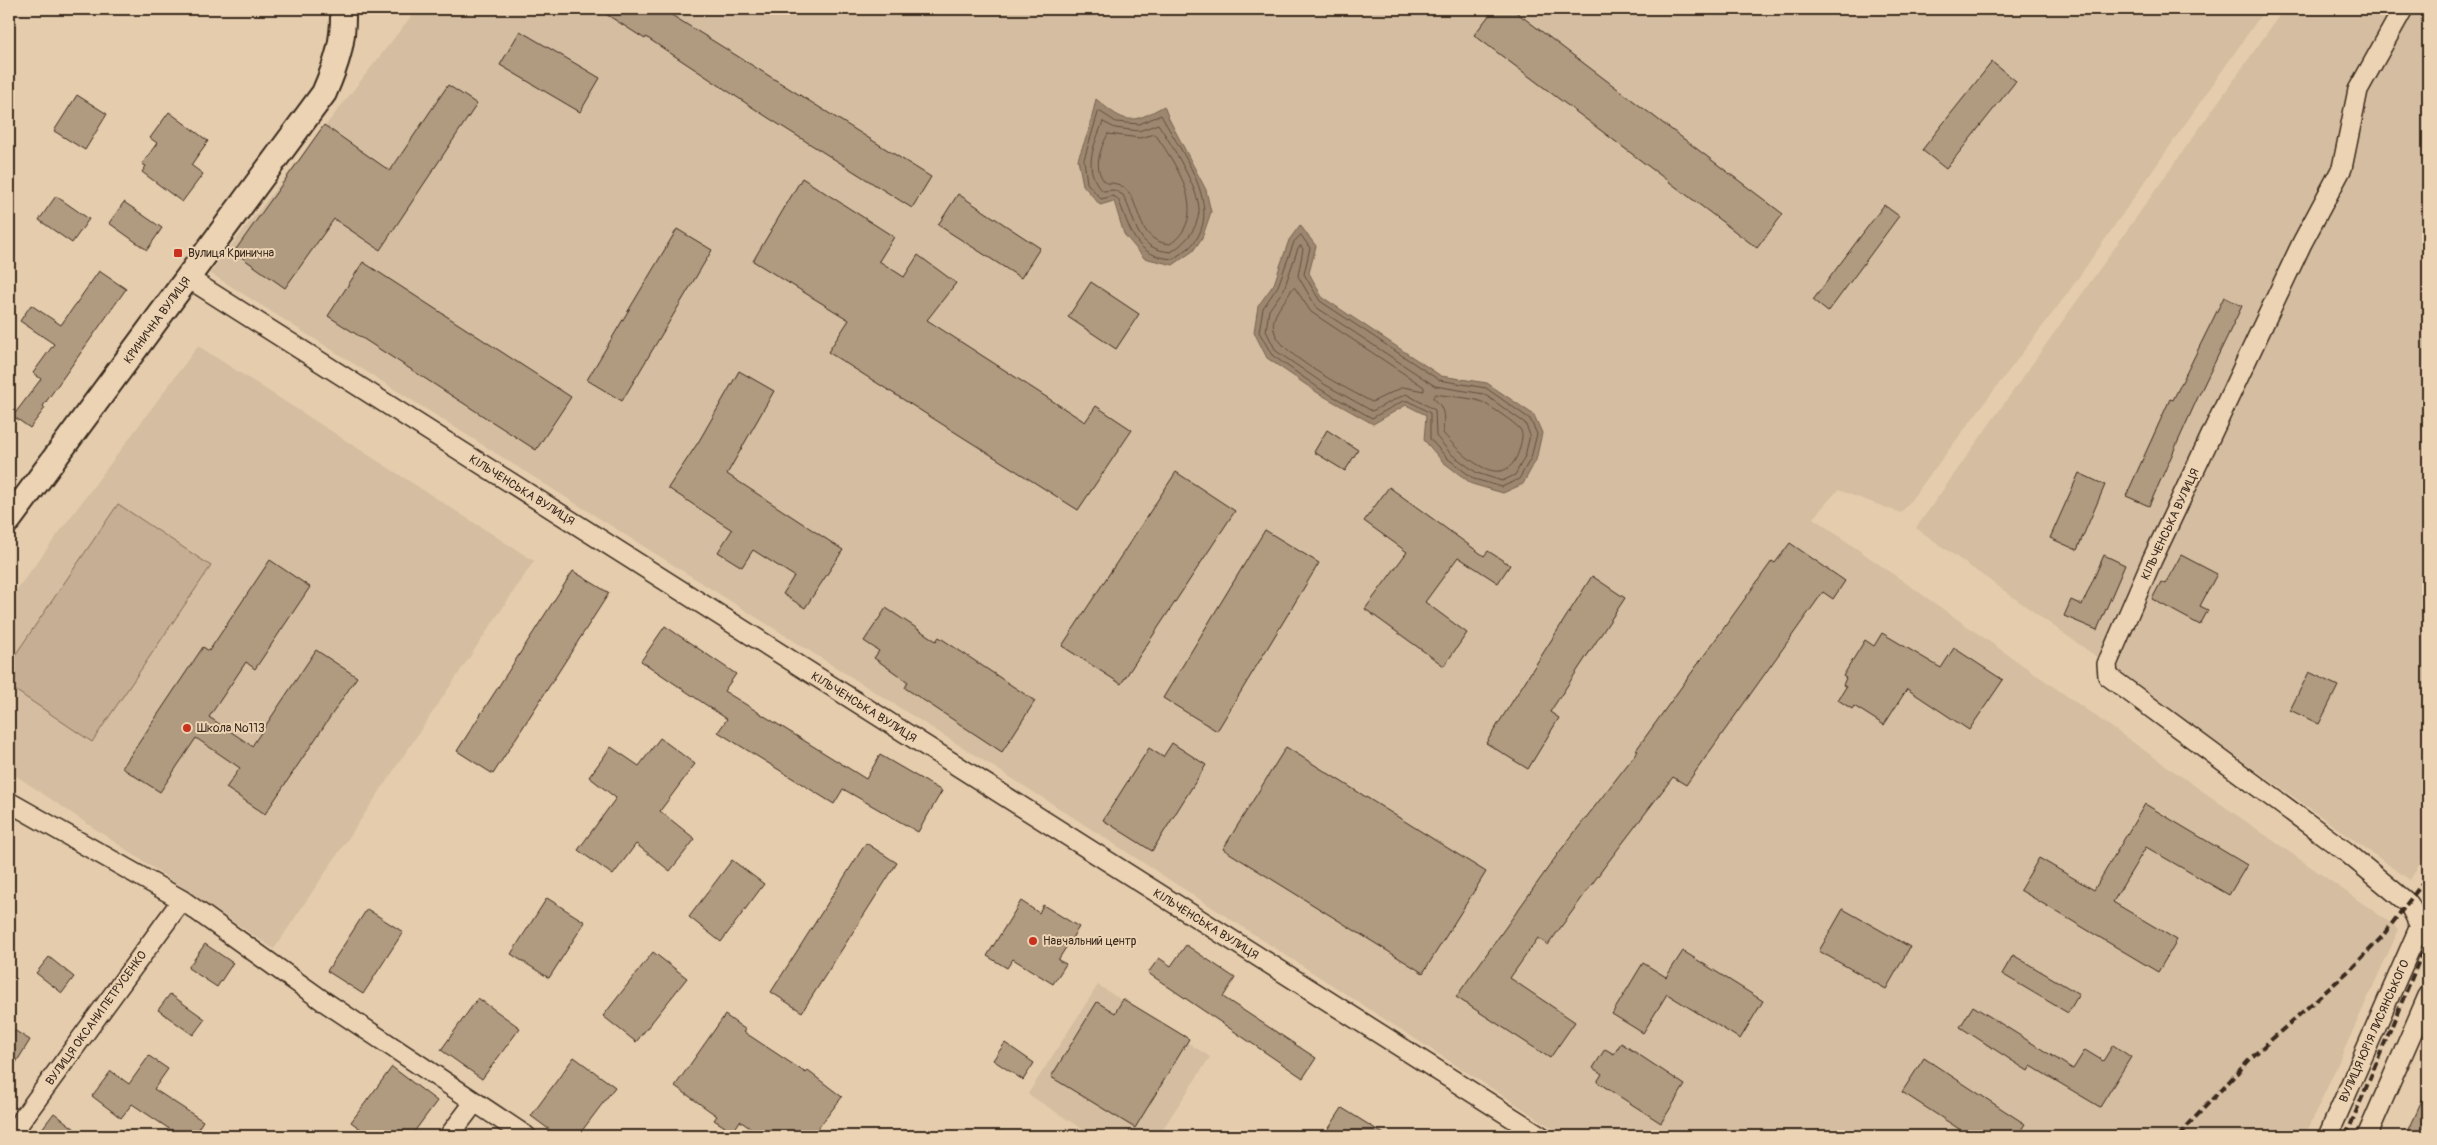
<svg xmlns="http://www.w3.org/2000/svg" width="2437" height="1145" font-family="Pangolin,sans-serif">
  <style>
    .built { fill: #d4bda0 }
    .green { fill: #c5ae93; stroke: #806c58 }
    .water { fill: #9d8770; stroke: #76624f }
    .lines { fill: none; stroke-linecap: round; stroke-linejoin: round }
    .shore { stroke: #624f3f; stroke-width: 1 }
    .building { fill: #b09a80; stroke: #3b2a1e }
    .minor-casing { stroke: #3b2a1e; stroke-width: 22 }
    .tertiary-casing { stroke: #3b2a1e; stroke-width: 28 }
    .minor { stroke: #ebd3b3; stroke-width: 19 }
    .tertiary { stroke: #ebd3b3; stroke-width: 24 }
    .rail { stroke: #3b2a1e; stroke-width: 4; stroke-dasharray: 8 4; stroke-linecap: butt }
    .poi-dot { fill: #c8321e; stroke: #ebd3b3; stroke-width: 2 }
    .labels { text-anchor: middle; stroke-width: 4; stroke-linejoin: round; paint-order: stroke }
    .poi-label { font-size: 12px; fill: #3b2a1e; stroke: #ebd3b3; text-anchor: start }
    .street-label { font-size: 12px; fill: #3b2a1e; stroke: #ebd3b3 }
  </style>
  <rect width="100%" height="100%" fill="#e4ccad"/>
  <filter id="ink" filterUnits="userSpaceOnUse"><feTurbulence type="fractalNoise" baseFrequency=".02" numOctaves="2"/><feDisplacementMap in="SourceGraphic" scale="10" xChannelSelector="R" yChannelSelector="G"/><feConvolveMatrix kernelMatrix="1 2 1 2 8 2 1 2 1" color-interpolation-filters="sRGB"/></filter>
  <g filter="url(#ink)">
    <path class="built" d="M417,9H2265L2067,294L1901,513L1838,490L1813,518L2399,929L2305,1136H1565L1051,803L210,273Z
      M2284,9H2428V848L2410,880L1916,528Z
      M198,346L534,561L274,949L9,771V600Z
      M1098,985L1210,1057L1158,1136H1093L1028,1094Z"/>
    <path class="green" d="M118,504L211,566L92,742L9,686V664Z"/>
    <path class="water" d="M1096,99C1126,124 1130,125 1164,106L1169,119L1206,190L1211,212L1202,238L1193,251L1173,265L1144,258L1124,234L1114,201L1100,205L1083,185L1078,159L1089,130Z
      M1300,225L1316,246L1309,273L1322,297L1441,376L1487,383L1534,415L1542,433L1536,460L1523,484L1503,493L1472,484L1443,462L1424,440L1426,415L1406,405L1373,424L1318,393L1267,358L1254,332L1258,306L1274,284L1289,240Z"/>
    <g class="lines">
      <path class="shore" d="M1099,111L1116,122L1139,124L1161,115C1180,151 1228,211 1189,248C1184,252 1178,255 1173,259C1133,256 1131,229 1118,199L1113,196L1101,199L1087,183L1084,160Z
        M1103,122L1115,128L1139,131L1158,124C1169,140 1201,192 1199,212C1197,230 1185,243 1171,252C1134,249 1137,221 1123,195L1114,190L1103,191C1082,170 1093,147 1103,122Z
        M1108,134L1140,138L1155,134C1176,164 1211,216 1170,244C1126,241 1148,180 1106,183C1092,169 1100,149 1108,134Z
        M1301,235L1310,248L1304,274L1320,301L1439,380L1486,388L1530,419L1537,434L1531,458L1519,479L1502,487L1474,479L1447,458L1430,439V413L1409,401H1403L1372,418L1320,389L1272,355L1259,332L1263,308L1278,286L1294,242Z
        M1301,246L1303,249L1298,276L1316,307L1435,386L1484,394L1525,423L1530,435L1525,456L1515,475L1502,481L1477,473L1451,454L1436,436L1435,410L1406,394L1372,411L1324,384L1276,351L1266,331L1269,310L1284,289L1298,248Z
        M1295,288L1311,312L1424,387V391L1403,387L1372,402C1349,390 1279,355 1274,330C1270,314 1286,302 1292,289Z
        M1436,394C1449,397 1471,397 1482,402C1490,406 1514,422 1520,429C1524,435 1521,441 1520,447C1507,498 1462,456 1443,433C1444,418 1446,408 1433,398Z"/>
    </g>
    <path class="building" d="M598,9H662L931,177L912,208L767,117L646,37L645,39Z
      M1494,9H1512L1783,214L1757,248L1474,35Z
      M520,31L600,78L580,112L500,65Z
      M1992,62L2016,81L1946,169L1922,150Z
      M448,85L477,104L380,250L334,219L285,288L234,252L324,125L390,171Z
      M77,95L107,114L85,150L54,131Z
      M169,112L208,141L191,165L203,174L182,202L142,172L146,166L142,164L157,143L150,138Z
      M802,178L894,237L879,261L904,277L918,255L956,283L927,320L1085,422L1096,406L1132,430L1078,510L828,352L849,320L753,261Z
      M958,194L1040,248L1021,278L938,225Z
      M56,196L89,219L72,243L39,220Z
      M124,202L162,228L147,250L109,223Z
      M1884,205L1899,216L1828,312L1813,300Z
      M677,229L712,250L622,401L587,380Z
      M363,262L571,397L536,450L328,316Z
      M99,271L126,289L43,406L45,408L30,428L13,416L41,379L33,373L54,344L20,321L31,305L61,325Z
      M1091,282L1139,314L1116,349L1068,317Z
      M2224,297L2242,306L2198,397L2149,506L2126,496L2170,399L2173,400Z
      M739,371L774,391L727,474L843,550L805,608L783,594L794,576L753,550L742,567L718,552L732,530L668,488L699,441Z
      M1327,430L1358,450L1345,471L1314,452Z
      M1176,472L1235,511L1121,684L1062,646Z
      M2079,473L2105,485L2077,550L2050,538Z
      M1389,487L1484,556L1488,551L1510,565L1498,583L1458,557L1425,602L1467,633L1444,666L1365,609L1407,552L1364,521Z
      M1265,530L1319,563L1217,731L1163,698Z
      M1790,543L1845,581L1833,599L1823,592L1686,785L1673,777L1605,866L1548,945L1538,938L1510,978L1575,1022L1550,1058L1456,997L1560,851L1638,751L1636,750L1772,561L1775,563Z
      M2104,555L2125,565L2097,630L2064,616L2071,600L2082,605Z
      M2181,555L2217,574L2200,606L2208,610L2200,625L2152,599L2161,582L2165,584Z
      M270,560L310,587L255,669L246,662L209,717L252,746L316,650L357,677L265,814L226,788L240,768L196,738L160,792L122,768L203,647L209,651Z
      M573,571L609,593L493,774L457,751Z
      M1592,576L1625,598L1550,712L1559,718L1528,769L1486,743Z
      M886,608L936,641L939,637L1035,701L1002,752L905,688L908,682L874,658L879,651L864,641Z
      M665,626L736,674L724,691L866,779L880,755L942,791L918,832L843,789L834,804L718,732L727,719L641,661Z
      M1882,633L1941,668L1954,648L2003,680L1969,730L1907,689L1884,725L1854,706L1852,709L1838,700L1846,687L1843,685L1846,678L1843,676L1865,640L1874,646Z
      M2309,672L2338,686L2319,724L2290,710Z
      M660,738L695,764L660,811L695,839L670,871L636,844L613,875L578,850L616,798L589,777L611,747L639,766Z
      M1172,743L1206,765L1152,851L1103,820L1149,748L1163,757Z
      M1286,747L1486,872L1423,973L1223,849Z
      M2145,804L2247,865L2229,895L2146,847L2113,902L2177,940L2158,972L2020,890L2039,858L2094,890Z
      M866,843L897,863L802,1012L771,992Z
      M732,860L764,884L721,942L689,917Z
      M547,898L585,922L549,978L511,954Z
      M1021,901L1039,913L1043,905L1079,927L1058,960L1066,964L1053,984L1013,959L1007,968L987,956Z
      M367,909L403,932L363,994L327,971Z
      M1843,909L1910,947L1886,989L1819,951Z
      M205,944L233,963L217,987L188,968Z
      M1186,945L1235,978L1223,997L1316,1058L1303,1078L1148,973L1159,958L1171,966Z
      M1683,951L1763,1001L1740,1039L1667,994L1643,1033L1612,1014L1643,963L1666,977Z
      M653,952L687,978L636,1042L603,1016Z
      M2013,955L2079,994L2068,1013L2002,974Z
      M49,957L74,977L62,993L36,973Z
      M170,994L205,1019L193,1035L158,1010Z
      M478,998L520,1028L482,1079L441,1050Z
      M1123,999L1189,1039L1135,1128L1051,1077L1097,1002L1115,1013Z
      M1973,1006L2073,1069L2085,1050L2103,1061L2113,1045L2131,1057L2100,1107L2031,1066L2028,1071L1960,1027Z
      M725,1015L746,1030L744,1032L806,1073L808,1071L842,1097L812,1136H761L740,1121L733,1132L714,1120L717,1116L675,1086Z
      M9,1027L30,1040L9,1074Z
      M1005,1043L1034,1063L1023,1080L993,1060Z
      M1621,1043L1685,1085L1661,1123L1597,1082L1602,1074L1593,1068L1605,1049L1614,1054Z
      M149,1056L168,1069L154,1089L203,1121L193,1136H180L132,1104L121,1118L92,1096L111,1071L129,1084Z
      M574,1057L615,1087L578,1136H558L531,1116Z
      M1924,1058L2025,1124L2017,1136H1970L1902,1092Z
      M392,1067L437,1101L411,1136H370L351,1122Z
      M2428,1088V1136H2406Z
      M1342,1108L1387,1136H1324Z
      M54,1113L84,1136H50L41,1130Z"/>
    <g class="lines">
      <g class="minor-casing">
        <path id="minor" d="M188,278L1541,1136
          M9,802L182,900L322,1000L526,1136
          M10,1136L182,900
          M449,1136L474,1103
          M2328,1136L2420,926L2409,904L2345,851L2108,676L2107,664L2152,560L2302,243L2342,168L2358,90L2403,9
          M2367,1136L2428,996"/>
      </g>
      <g class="tertiary-casing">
        <path id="tertiary" d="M9,520L324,93C337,63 344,42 343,9"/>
      </g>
      <use href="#minor" class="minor"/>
      <use href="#tertiary" class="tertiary"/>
      <path class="rail" d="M2180,1136L2189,1124L2254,1055L2352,968L2381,938L2428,876
        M2346,1136L2428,939"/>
    </g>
  </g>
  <g class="poi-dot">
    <rect x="173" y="248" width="10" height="10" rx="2.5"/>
    <circle cx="187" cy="728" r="5"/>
    <circle cx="1033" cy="941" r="5"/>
  </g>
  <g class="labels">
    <g class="poi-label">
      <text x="188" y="257">Вулиця Кринична</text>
      <text x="197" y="732">Школа №113</text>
      <text x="1043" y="945">Навчальний центр</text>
    </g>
    <g class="street-label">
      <text transform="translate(157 320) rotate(-54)" y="4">КРИНИЧНА ВУЛИЦЯ</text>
      <text transform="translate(522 490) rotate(32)" y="4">КІЛЬЧЕНСЬКА ВУЛИЦЯ</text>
      <text transform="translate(2170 524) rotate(-65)" y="4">КІЛЬЧЕНСЬКА ВУЛИЦЯ</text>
      <text transform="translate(864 707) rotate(32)" y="4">КІЛЬЧЕНСЬКА ВУЛИЦЯ</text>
      <text transform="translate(1206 924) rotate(32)" y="4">КІЛЬЧЕНСЬКА ВУЛИЦЯ</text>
      <text transform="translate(96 1018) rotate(-54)" y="4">ВУЛИЦЯ ОКСАНИ ПЕТРУСЕНКО</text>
      <text transform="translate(2374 1031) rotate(-66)" y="4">ВУЛИЦЯ ЮРІЯ ЛИСЯНСЬКОГО</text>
    </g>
  </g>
  <rect width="2437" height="1145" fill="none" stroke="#ebd3b3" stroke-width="30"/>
  <rect x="15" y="15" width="2407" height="1115" fill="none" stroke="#3b2a1e" stroke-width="2" filter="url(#ink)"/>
</svg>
